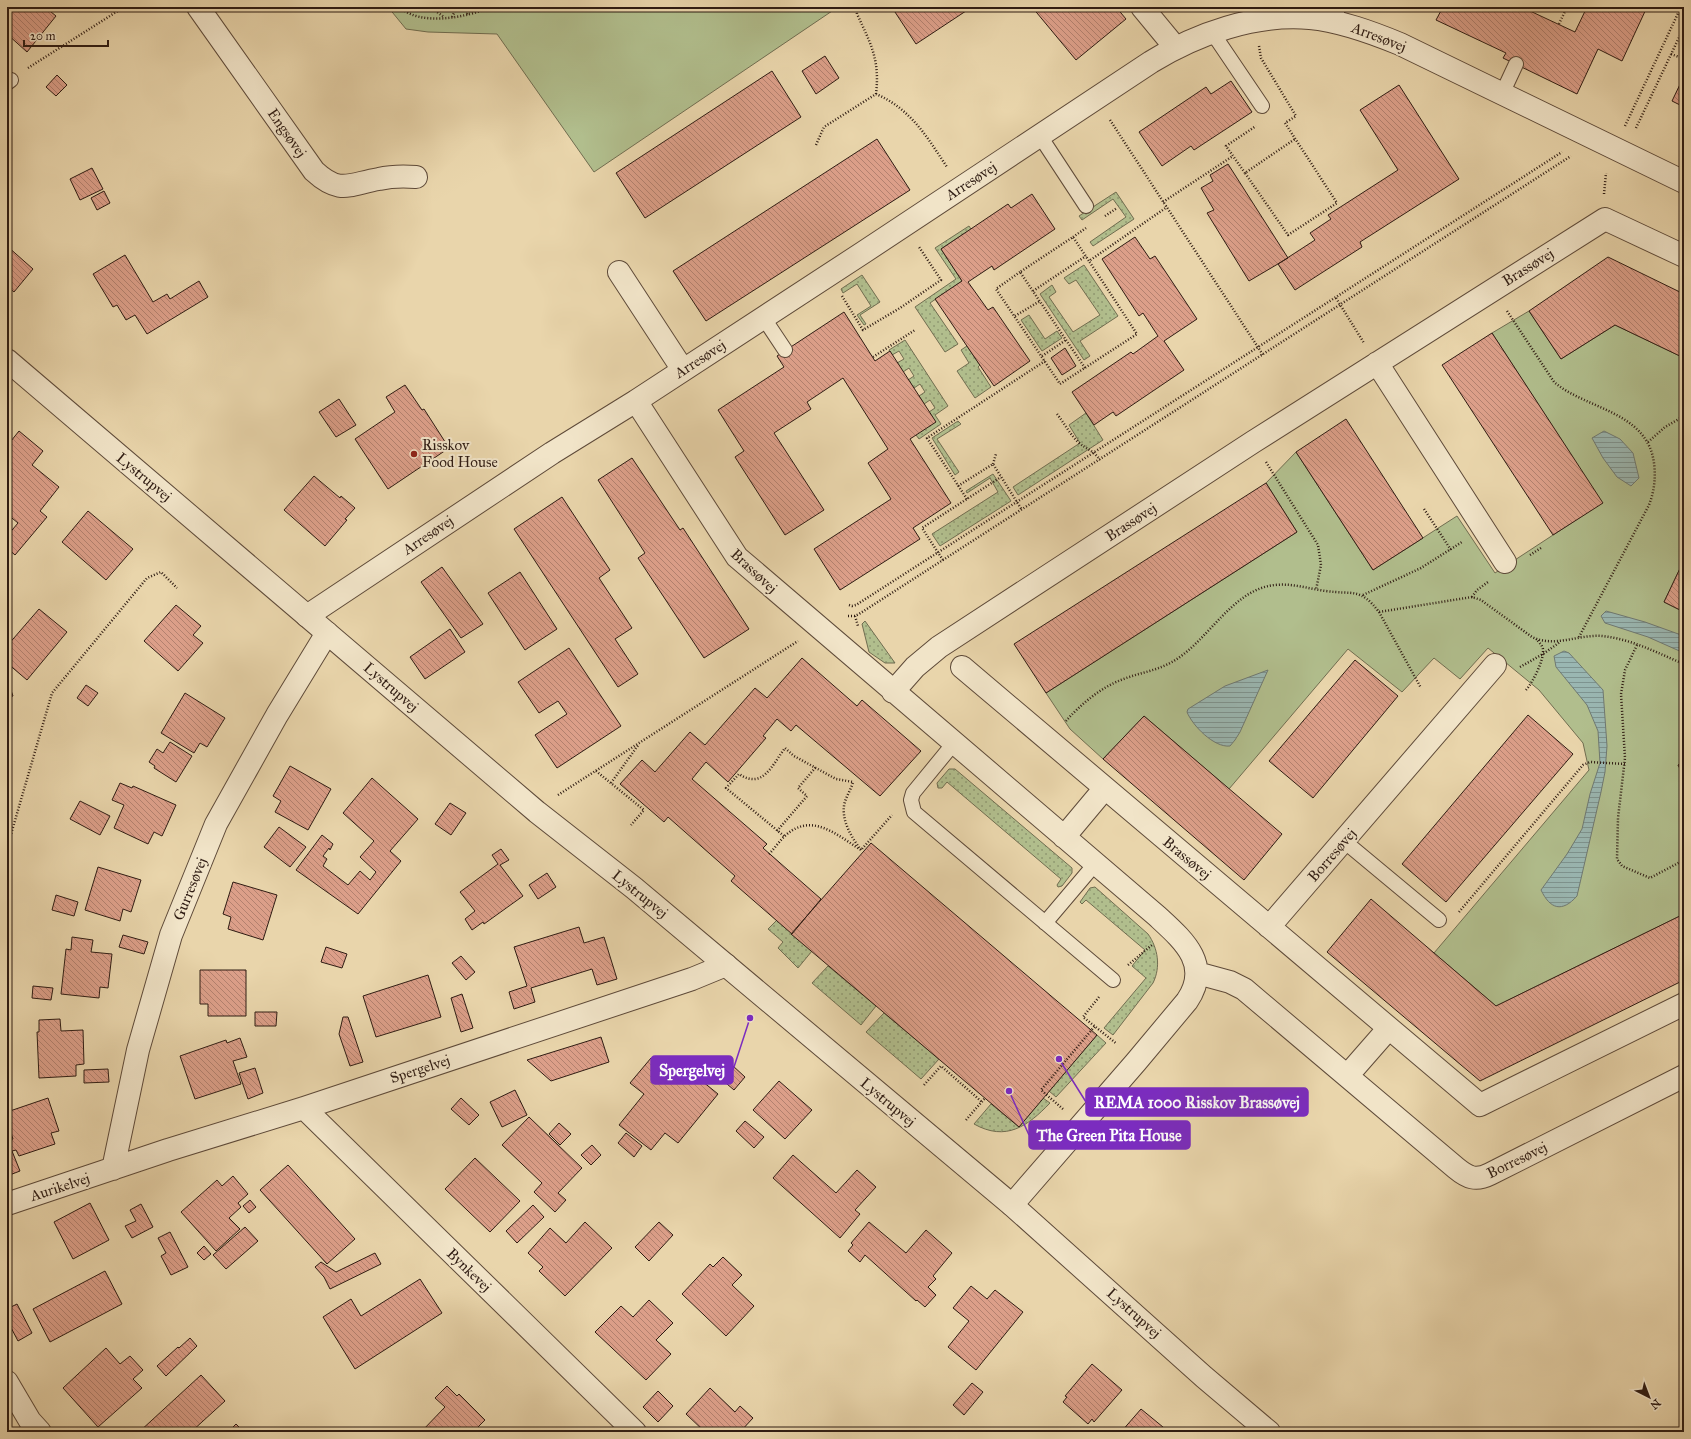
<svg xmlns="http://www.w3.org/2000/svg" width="1691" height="1439" font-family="'IM FELL Great Primer',serif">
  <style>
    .grass { fill: url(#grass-dots); stroke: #706d50 }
    .park { fill: #b1be8d; stroke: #706d50 }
    .water { fill: url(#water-rules); stroke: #6f7972 }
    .building { fill: url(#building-back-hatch); stroke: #2f1c13 }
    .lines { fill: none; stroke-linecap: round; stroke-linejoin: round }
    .service-casing { stroke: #5e4a39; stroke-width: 16 }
    .minor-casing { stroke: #5e4a39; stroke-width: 24 }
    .tertiary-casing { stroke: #5e4a39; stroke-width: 24 }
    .path { stroke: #2f1c13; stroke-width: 2.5; stroke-dasharray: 1 2; stroke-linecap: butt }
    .service { stroke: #f1e4c8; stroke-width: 14 }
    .minor { stroke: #f1e4c8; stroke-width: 22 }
    .tertiary { stroke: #f1e4c8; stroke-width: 22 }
    .poi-dot { fill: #8f2418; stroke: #f1e4c8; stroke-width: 1.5 }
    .labels { text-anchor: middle; stroke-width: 4; stroke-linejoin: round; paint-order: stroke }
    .street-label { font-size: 15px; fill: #2f1c13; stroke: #f1e4c8 }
    .poi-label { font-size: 15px; fill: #2f1c13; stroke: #f1e4c8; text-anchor: start }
    .leader { fill: none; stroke: #7b2cbf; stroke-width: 1.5 }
    .callout-dot { fill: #7b2cbf; stroke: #f1e4c8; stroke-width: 1.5 }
    .callout { fill: #7b2cbf; stroke: #7b2cbf; stroke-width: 1.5 }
    .callout-label { font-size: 16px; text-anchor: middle; font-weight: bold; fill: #fff }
  </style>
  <defs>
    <pattern id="grass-dots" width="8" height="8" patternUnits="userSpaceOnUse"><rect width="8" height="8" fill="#b1be8d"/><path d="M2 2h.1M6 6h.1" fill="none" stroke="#909a72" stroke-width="1.8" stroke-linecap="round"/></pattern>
    <pattern id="water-rules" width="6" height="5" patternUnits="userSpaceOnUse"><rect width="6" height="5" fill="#9ab7b2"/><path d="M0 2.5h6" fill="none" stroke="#7e9490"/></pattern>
    <pattern id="building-back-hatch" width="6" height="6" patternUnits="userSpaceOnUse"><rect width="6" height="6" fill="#dc9f89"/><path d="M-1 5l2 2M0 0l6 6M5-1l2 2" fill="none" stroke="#b3816f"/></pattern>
  </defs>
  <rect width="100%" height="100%" fill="#e9d5ab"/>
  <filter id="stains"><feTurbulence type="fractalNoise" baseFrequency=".005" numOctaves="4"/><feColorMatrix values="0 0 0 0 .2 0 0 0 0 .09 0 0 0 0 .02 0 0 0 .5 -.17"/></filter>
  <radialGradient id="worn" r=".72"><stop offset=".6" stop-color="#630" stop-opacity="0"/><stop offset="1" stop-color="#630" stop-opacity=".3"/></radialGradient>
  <path class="grass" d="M1116,192L1134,219L1093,246L1090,242L1126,217L1113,199L1082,220L1079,216Z
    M969,226L971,229L941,249L962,281L930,303L958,344L945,352L915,307L956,279L935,248Z
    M1084,265L1118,316L1080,341L1090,356L1084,360L1040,294L1052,285L1056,292L1049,297L1073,332L1100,315L1076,280L1069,284L1064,278Z
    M862,275L880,302L860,315L866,324L864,325L857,315L871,306L857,284L843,293L841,289Z
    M1029,315L1045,339L1057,331L1062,338L1042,351L1021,320Z
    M905,340L948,406L935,415L941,424L919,439L916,435L929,412L935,408L930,400L924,404L919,396L925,392L920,384L914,388L908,380L914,376L909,368L903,372L897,363L904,359L899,351L892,355L889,350Z
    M967,346L980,365L978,367L991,387L975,398L957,371L969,363L961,350Z
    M1086,413L1103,440L1018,495L1013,487L1080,443L1069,425Z
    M958,421L961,424L937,439L959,472L955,475L932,438Z
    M993,474L1011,501L940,546L932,534L998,492L990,478L967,493L966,491Z
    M865,621L895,663H885L869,652L862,624Z
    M949,769H955L1072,868V873L1062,886L1058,887L1057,885L1061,879L947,782L942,788H938L937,783Z
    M1095,887L1148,934C1158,948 1161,967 1153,983L1113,1035L1104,1028L1146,978L1132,966L1145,950L1086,900L1082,904L1080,902L1090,888Z
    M777,920L812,951L798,968L778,948L783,942L768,929Z
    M828,966L876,1006L861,1025L812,983Z
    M884,1013L939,1059L921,1079L866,1032Z
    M1097,1035L1106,1043L1056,1097L1049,1091Z
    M1043,1098L1050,1103C1028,1126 1006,1142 974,1124L991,1104L1019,1127Z"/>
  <path class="park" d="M388,7H838L594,172L497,34L428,32L406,29Z
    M1529,311L1561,359L1615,325L1684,358V560L1664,602L1684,612V762L1678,765L1684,776V914L1496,1006L1434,953L1589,770L1583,743L1539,690L1488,648L1460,679L1434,658L1402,692L1348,649L1229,789L1144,716L1103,759L1070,729L1046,693L1297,532L1266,483L1296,452L1373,570L1457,516L1495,573L1602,503L1492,333Z"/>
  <path class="water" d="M1604,431L1620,439L1633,453L1639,478L1631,486L1617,477L1603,458L1592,438Z
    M1606,611L1645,622L1684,636V653L1648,637L1605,623L1601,616Z
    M1564,651L1569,653L1603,690L1607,746L1605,772L1601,792L1577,896C1562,913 1550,909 1541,890L1567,854L1582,829L1590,794L1600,763L1598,731L1587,705L1556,667L1554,656Z
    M1268,670L1240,732L1235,740L1230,746C1214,748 1192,725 1187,712L1188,709L1225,686Z"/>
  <path class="building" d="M7,7H45L56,16L27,52L7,34Z
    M896,7H972L916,44L893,9Z
    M1032,7H1116L1126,19L1076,60Z
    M1443,7H1532L1530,11L1575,32L1587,7H1647L1622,61L1598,49L1577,94L1503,58L1506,53L1436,20Z
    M825,56L839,78L816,94L802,71Z
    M772,71L801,117L645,218L616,173Z
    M57,75L67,85L56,96L46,87Z
    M1684,76V107L1672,101Z
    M1231,81L1252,112L1194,150L1191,146L1162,166L1139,132L1206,87L1211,94Z
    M1399,85L1459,179L1360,242L1362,247L1295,290L1278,264L1315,240L1310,233L1331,219L1328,215L1398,170L1360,110Z
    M877,139L910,190L706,321L673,271Z
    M1228,164L1288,258L1249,281L1207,213L1214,210L1201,188L1213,181L1210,175Z
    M92,168L103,189L80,200L70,179Z
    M104,191L110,203L97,210L91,198Z
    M1032,194L1055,229L994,270L992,266L968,282L988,310L993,307L1030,361L994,386L935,299L962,281L941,249L1008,204L1011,208Z
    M1135,237L1150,259L1155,256L1197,319L1164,341L1184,370L1116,416L1113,412L1094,425L1072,392L1131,352L1133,354L1158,336L1143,313L1139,316L1102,259Z
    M7,246L33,269L14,292L7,286Z
    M125,255L153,302L167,294L170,299L199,281L208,297L147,334L135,315L126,320L117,305L113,307L93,274Z
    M1608,257L1684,294V358L1615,325L1561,359L1529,311Z
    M844,312L875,361L890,351L936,422L910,439L951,503L913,528L920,539L840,590L814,549L891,499L868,463L888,449L843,378L807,402L811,409L774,433L824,510L785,535L735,457L744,451L718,410L784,367L777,356Z
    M1492,333L1603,503L1553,535L1442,365Z
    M1065,348L1076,366L1062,375L1051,358Z
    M405,385L422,410L424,409L449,448L388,489L355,439L395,412L386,397Z
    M339,399L356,425L336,437L319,412Z
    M1346,419L1423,538L1373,570L1296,452Z
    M19,431L43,451L32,465L59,487L40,511L47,517L15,555L7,548V536L18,523L7,514V494L10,490L7,487V446Z
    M632,458L680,530L683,528L749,629L704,658L638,558L645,553L598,480Z
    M314,476L340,498L341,496L355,508L345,519L347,520L325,546L284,510Z
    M1266,483L1297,532L1046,693L1014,644Z
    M562,497L610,570L599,578L632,628L615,639L638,674L618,687L514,529Z
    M88,511L133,549L106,580L62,542Z
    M1684,560V612L1664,602Z
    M442,567L483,624L461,638L421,582Z
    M520,572L557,629L525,650L488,593Z
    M176,605L201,626L193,635L203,643L178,671L144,641Z
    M39,609L67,632L27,680L7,663V646Z
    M450,629L465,652L425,679L410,657Z
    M569,648L621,726L557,768L535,735L567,714L558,701L539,713L518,682Z
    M802,658L857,706L862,700L921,751L880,796L796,725L791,731L777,719L763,736L766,738L728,782L706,762L692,779L767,844L763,848L821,899L792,934L731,881L735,876L668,817L664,822L620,784L642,760L655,772L690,732L705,745L755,688L767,698Z
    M1355,660L1398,696L1313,798L1269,761Z
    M7,679L13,696L7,698Z
    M86,685L98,693L88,706L77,698Z
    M185,693L225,718L207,747L200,743L194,753L161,733Z
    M1528,715L1573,754L1446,902L1402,864Z
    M1144,716L1282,834L1244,880L1103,759Z
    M170,742L192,756L176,782L154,768L155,766L149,762L157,749L163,753Z
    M1684,762V776L1678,765Z
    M290,766L331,789L308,830L275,812L281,801L273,796Z
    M372,778L418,819L390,851L401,861L358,914L296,870L322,835L333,844L330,850L329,848L323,856L327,859L323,866L348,885L360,871L370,880L376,872L360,857L374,841L343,813Z
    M120,783L132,788L133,786L176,805L162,836L154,832L148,844L114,828L124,805L112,800Z
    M80,801L110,816L100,835L70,819Z
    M450,803L466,813L451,835L435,824Z
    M279,827L306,847L290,867L264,847Z
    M871,843L1097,1035L1019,1127L791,934Z
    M501,849L509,860L500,865L523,896L484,924L483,922L472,930L465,919L475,911L460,892L498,864L492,855Z
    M98,867L141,880L131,912L123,909L120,921L85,910Z
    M547,873L556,887L538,899L529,885Z
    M233,882L277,895L263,940L228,929L231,917L223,914Z
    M56,895L78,902L74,916L52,910Z
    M1371,899L1496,1006L1684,914V980L1480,1081L1327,952Z
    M579,927L584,943L604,937L617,979L597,985L592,969L531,988L535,1002L514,1009L509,992L527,986L514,947Z
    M123,935L148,942L144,954L119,947Z
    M72,937L93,940L91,952L112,954L108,988L100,987L99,998L61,994L66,949L71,950Z
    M326,947L347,954L342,968L321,962Z
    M461,956L475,972L466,980L452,963Z
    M200,970H246V1016H208V1004H200Z
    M428,975L441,1017L376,1037L363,996Z
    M33,986L53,988L51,1000L32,998Z
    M462,994L473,1028L461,1032L451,998Z
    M255,1012H277L276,1026H255Z
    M343,1017H348L363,1062L350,1066L339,1034Z
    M60,1019L61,1031L83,1030L84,1064L76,1065V1076L39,1078L37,1032H39V1020Z
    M601,1037L609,1062L551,1081L527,1060Z
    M240,1038L247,1057L233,1061L241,1084L195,1099L180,1056L226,1040L227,1043Z
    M651,1058L683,1084L692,1073L718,1094L678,1143L665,1133L651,1150L619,1125L644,1094L630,1083Z
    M732,1065L745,1077L734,1090L720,1078Z
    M255,1068L263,1093L248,1099L239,1073Z
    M108,1069L109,1082L84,1083V1070Z
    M779,1081L812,1110L785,1139L753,1110Z
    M515,1090L527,1115L502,1127L490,1102Z
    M48,1098L59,1131L51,1133L55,1144L19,1156L16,1150L12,1151L20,1171L7,1176V1141L13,1139L7,1122V1112Z
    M461,1098L479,1115L469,1125L451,1109Z
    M529,1117L582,1168L558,1193L566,1200L555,1212L534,1192L542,1183L502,1145Z
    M745,1121L764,1137L754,1148L736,1131Z
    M559,1123L571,1134L560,1145L549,1134Z
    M626,1133L642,1146L634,1157L618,1143Z
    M592,1145L601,1155L591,1165L581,1155Z
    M793,1155L836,1193L857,1170L876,1187L855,1210L860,1214L840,1238L773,1178Z
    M475,1158L520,1201L490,1232L445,1189Z
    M288,1165L355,1239L327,1264L260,1190Z
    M233,1176L248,1194L238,1203L241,1207L229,1218L240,1229L216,1251L181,1212L217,1180L222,1186Z
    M250,1200L256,1207L249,1213L243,1206Z
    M90,1203L109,1240L73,1259L54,1222Z
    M141,1204L153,1227L132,1238L125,1226L136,1221L130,1210Z
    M533,1205L544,1217L517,1243L506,1231Z
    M585,1222L612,1248L565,1296L539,1271L543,1267L528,1253L550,1228L566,1243Z
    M659,1222L673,1235L649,1261L635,1247Z
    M869,1222L906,1253L926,1230L952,1253L933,1276L936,1279L928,1287L936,1295L925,1307L917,1300L916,1301L865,1255L860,1262L848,1251L853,1245L851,1243Z
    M245,1227L258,1241L226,1269L213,1255Z
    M170,1232L188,1267L171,1275L161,1256L166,1253L158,1238Z
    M204,1246L211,1254L204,1260L197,1253Z
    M375,1253L381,1264L330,1289L324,1277L315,1267L321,1262L336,1272Z
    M723,1257L742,1275L732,1285L754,1306L726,1336L682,1294L710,1264L713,1267Z
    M105,1271L122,1304L50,1342L33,1309Z
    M420,1279L442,1313L355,1369L323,1317L351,1299L361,1316Z
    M971,1286L987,1299L995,1290L1023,1312L976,1370L948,1347L969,1321L953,1308Z
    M649,1300L673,1323L656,1340L671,1354L646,1380L595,1332L621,1306L633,1317Z
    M17,1304L32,1333L18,1341L7,1320V1309Z
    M190,1338L197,1346L166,1376L157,1366L178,1347L179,1348Z
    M106,1348L120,1364L130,1356L143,1370L133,1379L142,1388L98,1427L63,1388Z
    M1092,1364L1122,1390L1094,1422L1092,1419L1088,1424L1063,1402L1067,1397L1065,1396Z
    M201,1375L225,1401L191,1432H139Z
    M972,1383L983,1392L964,1415L953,1405Z
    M447,1386L457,1396L459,1394L485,1420L473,1432H421L445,1407L435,1398Z
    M710,1388L735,1412L740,1406L753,1418L740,1432H705L686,1414Z
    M658,1391L673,1406L658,1422L643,1407Z
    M1141,1409L1152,1418L1169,1432H1121Z
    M236,1424L244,1432H228Z"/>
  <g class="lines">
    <g class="service-casing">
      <path id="service" d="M1335,22L1338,7
        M1212,32L1262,106
        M7,83L11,80
        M1502,94L1516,64
        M1040,136L1086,206
        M763,317L785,350
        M954,743L913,793L911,800L914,812L1113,980
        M1344,841L1439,920
        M1045,923L1095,864"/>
    </g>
    <g class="minor-casing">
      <path id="minor" d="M198,7L314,171C340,195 349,184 379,179C392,176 404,176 416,177
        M1142,7L1175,47
        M619,272L683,370
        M1377,363L1505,562
        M636,401L737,557L1157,916C1183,940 1212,964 1187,1001L1136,1062L1012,1205
        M307,616L552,453L636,401L864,252L1151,62C1196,34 1256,13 1310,18C1341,21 1371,32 1400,44L1684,182
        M962,667L1480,1105L1684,1004
        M893,692L915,667L939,647L1253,442L1605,219L1684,256
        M1064,837L1105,788
        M1269,927L1495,665
        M1197,973L1230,982L1244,989L1456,1168C1468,1178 1476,1181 1490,1174L1684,1076
        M1347,1076L1389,1028
        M304,1108L635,1432
        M113,1169L138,1050L171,935L216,824L277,715L327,633
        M7,1204L168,1150L304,1108L692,979L726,965
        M7,1382L30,1421L40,1432"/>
    </g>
    <g class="tertiary-casing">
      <path id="tertiary" d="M7,360L537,812L634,888L1012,1205L1204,1377L1269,1432"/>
    </g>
    <path class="path" d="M400,7C420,27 468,17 491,7
      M430,7L444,17
      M856,7L857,14C871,44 880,60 876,94
      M467,14L473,7
      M452,17L457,7
      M1559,24L1567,7
      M1259,46L1261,58L1296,116L1285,123L1337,203L1288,235L1245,173L1295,139
      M1671,54L1684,59
      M28,68L124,7
      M1110,120L1263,355
      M1625,126L1681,7
      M1636,128L1684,27
      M816,145L824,127L876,94C911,109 927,137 947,167
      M1245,173L1226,146L1256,126
      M1604,194L1606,173
      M1163,202L1233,156
      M1105,216L1117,208
      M1073,237L1086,228
      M1020,272L996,289L1060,384L1137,334L1089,261
      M1033,291L1086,256
      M842,296L863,330L900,308L941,280L919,247
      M1336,298L1364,343
      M1507,311L1554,382C1587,410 1647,411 1654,463C1656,478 1654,492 1649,505L1579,637
      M1015,316L1040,301
      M1042,356L1066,340
      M873,357L915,330
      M1085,368L1020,272L1073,237L1089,261L1167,207
      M1057,414C1064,423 1070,434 1078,442C1087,450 1092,449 1100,460
      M1648,442L1665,427L1684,416
      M1266,462L1318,545L1321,565L1316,590
      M993,464L996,454
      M958,486L993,464L1022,510
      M967,499L927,438L1045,361
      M1424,509L1451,550
      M1530,555L1541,548
      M943,560L922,528L1001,477
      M1363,595L1421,568L1462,542
      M1472,597L1477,590L1488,582
      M849,605L852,606L856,605L1562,152
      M1379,612L1421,688
      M848,616H855L859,614L1571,156
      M855,616L858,626
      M1637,645L1625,670L1621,694L1625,758L1618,818L1617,859L1622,866L1650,878L1684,860
      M1520,667L1543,654L1560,642
      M1526,690C1533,682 1544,660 1543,650C1543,646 1539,642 1536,639
      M1066,721C1080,705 1100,688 1121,680C1138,673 1156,671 1172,662C1208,642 1232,589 1275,585C1293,583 1309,589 1326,591C1353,595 1360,587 1379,612L1472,597L1481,600L1532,637C1555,648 1579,634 1602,636C1632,639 1657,653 1684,664
      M596,771L644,810L631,825
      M611,783L639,744
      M558,795L798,641
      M777,831L807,796L798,788L816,767
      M784,836L726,788L739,774C763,790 772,765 785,748L794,756L836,779L853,782C851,790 845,798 844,806C842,822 852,838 861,850
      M7,848L52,693L147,578L161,572L177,588
      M769,854C775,848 780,840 786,835C812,812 837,835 861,850L892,815
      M1459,912L1583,765L1590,762L1625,764
      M1128,965L1152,945
      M1099,997L1083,1017L1117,1044
      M924,1085L941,1066L982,1102
      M1063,1109L1041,1090L1095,1026
      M966,1120L985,1098"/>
    <use href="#service" class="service"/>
    <use href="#minor" class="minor"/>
    <use href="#tertiary" class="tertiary"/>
  </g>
  <circle class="poi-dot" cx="414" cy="454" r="4"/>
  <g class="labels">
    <g class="street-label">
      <text transform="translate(1379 37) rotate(21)" y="5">Arresøvej</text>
      <text transform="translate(287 133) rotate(55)" y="5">Engsøvej</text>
      <text transform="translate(971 181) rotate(-33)" y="5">Arresøvej</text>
      <text transform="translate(1528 267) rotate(-32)" y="5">Brassøvej</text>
      <text transform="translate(700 359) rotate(-33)" y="5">Arresøvej</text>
      <text transform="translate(144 477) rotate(40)" y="5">Lystrupvej</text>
      <text transform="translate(1131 522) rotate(-33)" y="5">Brassøvej</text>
      <text transform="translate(428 535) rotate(-34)" y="5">Arresøvej</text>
      <text transform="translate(754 571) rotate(43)" y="5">Brassøvej</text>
      <text transform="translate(391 687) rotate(41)" y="5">Lystrupvej</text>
      <text transform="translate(1332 855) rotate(-49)" y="5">Borresøvej</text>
      <text transform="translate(1187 858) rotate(40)" y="5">Brassøvej</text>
      <text transform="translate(190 889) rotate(-68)" y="5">Gurresøvej</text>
      <text transform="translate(640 894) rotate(39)" y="5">Lystrupvej</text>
      <text transform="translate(420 1069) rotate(-18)" y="5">Spergelvej</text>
      <text transform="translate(888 1102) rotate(40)" y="5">Lystrupvej</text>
      <text transform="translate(1517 1160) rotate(-26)" y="5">Borresøvej</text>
      <text transform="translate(60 1187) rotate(-18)" y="5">Aurikelvej</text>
      <text transform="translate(469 1270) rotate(44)" y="5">Bynkevej</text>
      <text transform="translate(1134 1313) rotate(42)" y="5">Lystrupvej</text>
    </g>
    <g class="poi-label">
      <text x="422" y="450">Risskov<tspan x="422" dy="17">Food House</tspan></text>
    </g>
  </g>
  <path class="leader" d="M750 1018L733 1070M1059 1059L1086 1102M1009 1091L1029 1135"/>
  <g class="callout-dot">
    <circle cx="750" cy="1018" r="4"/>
    <circle cx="1059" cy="1059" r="4"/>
    <circle cx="1009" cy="1091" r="4"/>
  </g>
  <g class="callout">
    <rect x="651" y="1056" width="82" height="28" rx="4"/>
    <rect x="1086" y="1088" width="222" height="28" rx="4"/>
    <rect x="1029" y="1121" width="161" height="28" rx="4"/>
  </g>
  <g class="callout-label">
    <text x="692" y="1076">Spergelvej</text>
    <text x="1197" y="1108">REMA 1000 Risskov Brassøvej</text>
    <text x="1109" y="1141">The Green Pita House</text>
  </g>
  <rect width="1691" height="1439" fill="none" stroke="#e9d5ab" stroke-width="24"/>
  <rect x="8" y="8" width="1675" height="1423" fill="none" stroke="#2f1c13" stroke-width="2"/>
  <rect x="12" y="12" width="1667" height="1415" fill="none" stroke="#2f1c13"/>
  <g transform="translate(1649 1397) rotate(138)" stroke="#f1e4c8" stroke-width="3" paint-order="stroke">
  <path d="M0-3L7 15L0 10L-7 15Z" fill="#2f1c13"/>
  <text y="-6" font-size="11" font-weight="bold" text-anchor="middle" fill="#2f1c13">N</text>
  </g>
  <path d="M24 40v6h84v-6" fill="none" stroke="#2f1c13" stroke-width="2"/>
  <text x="30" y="40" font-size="12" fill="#2f1c13" stroke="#f1e4c8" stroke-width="3" paint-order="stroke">20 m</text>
  <rect width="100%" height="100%" filter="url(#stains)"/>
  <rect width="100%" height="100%" fill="url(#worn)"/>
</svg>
